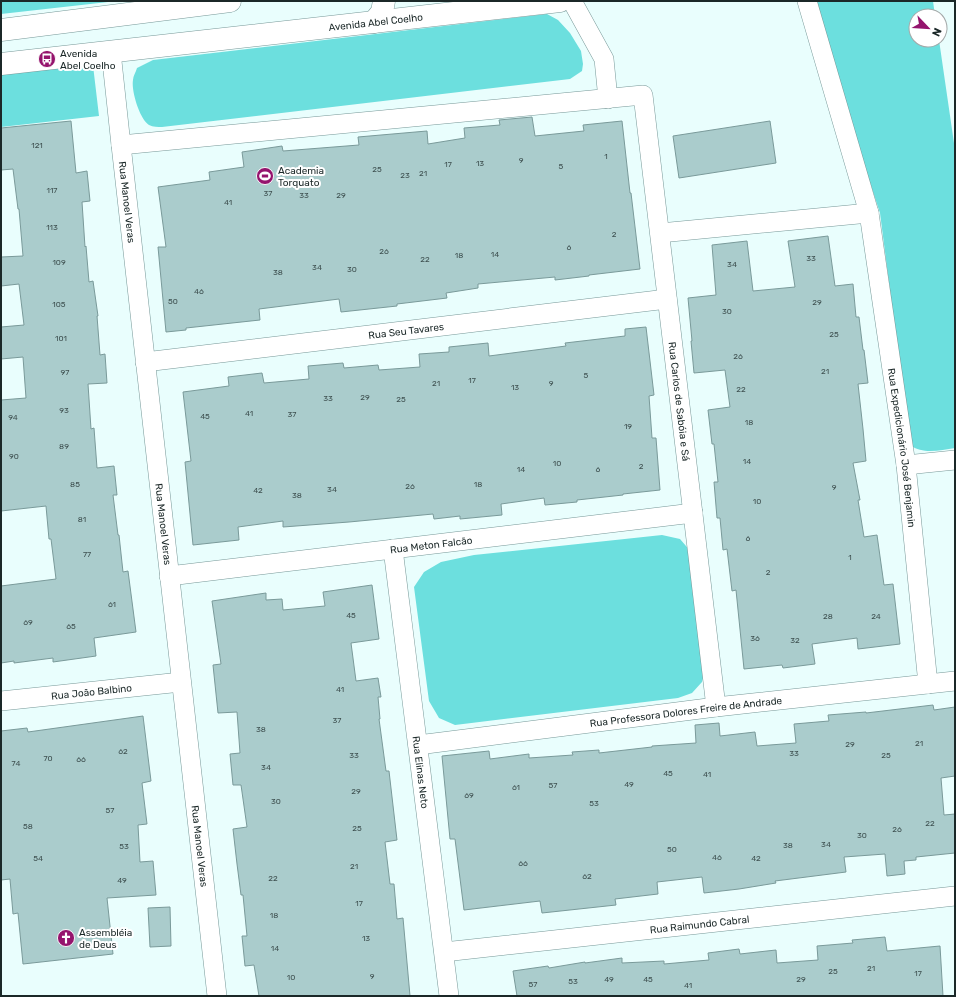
<svg xmlns="http://www.w3.org/2000/svg" width="956" height="997" font-family="Rubik,sans-serif">
  <style>
    .green { fill: #6cdfde }
    .building { fill: #acc; stroke: #7a9a9a }
    .lines { fill: none; stroke-linecap: round; stroke-linejoin: round }
    .street-casing { stroke: #779898; stroke-width: 20 }
    .secondary-casing { stroke: #779898; stroke-width: 23 }
    .street { stroke: #fff; stroke-width: 19 }
    .secondary { stroke: #fff; stroke-width: 22 }
    .labels { text-anchor: middle; stroke-width: 4; stroke-linejoin: round; paint-order: stroke }
    .number-label { font-size: 8px; fill: #3f5151 }
    .street-label { font-size: 10px; fill: #1b2828; stroke: #fff }
    .poi-label { font-size: 10px; fill: #1b2828; stroke: #fff; text-anchor: start }
  </style>
  <rect width="100%" height="100%" fill="#e9fefd"/>
  <path class="green" d="M1,1H117L1,14Z
    M815,1H933L935,16H916V40H939L955,150V448C940,450 924,455 910,445L880,213L823,41Z
    M547,14L558,20L570,33L581,51L583,64L582,71L570,79L162,127C158,127 153,127 149,125C140,120 131,91 133,80C133,76 136,72 137,68L153,60Z
    M92,57L99,116L1,127V69Z
    M662,535L680,539L692,553L706,665L702,682L692,693L678,698L455,725L439,718L429,701L414,587L424,572L441,562L474,555Z"/>
  <path class="building" d="M532,117L535,136L584,131L583,125L622,121L630,193H631L640,269L589,275V276L555,280V277L478,284V288L446,293L447,298L397,304V306L341,312L339,299L259,309L260,320L186,328V330L166,332L158,247H166L158,187L210,180L209,172L244,167L242,152L282,146L283,151L359,145L358,137L427,131L428,144L465,138L464,128L500,125L499,120Z
    M71,121L76,173L87,171L90,201L82,202L85,247L86,246L89,282L93,281L98,316H97L100,355L105,354L107,383L88,384L91,429L94,428L97,468L114,466L117,495H113L118,535H119L123,572L128,571L136,632L94,638L96,656L53,662V658L14,663V661L1,663V586L56,579L51,539H49L46,506L1,511V400L26,398L23,357L1,359V327L24,325L19,284L1,286V257L23,256L19,209H18L13,169L1,170V128Z
    M770,121L776,163L679,178L673,136Z
    M828,236L835,286L853,284L856,317H859L863,350H864L868,383L858,384L863,429L866,461L853,463L860,500H858L864,537L877,535L884,585L893,584L900,644L858,649L857,638L812,644L815,664L783,668L782,665L744,669L736,590L732,591L727,549L723,550L720,518H717L714,482H718L714,444H712L708,410L730,407L725,370L694,373L691,341H692L688,298L716,295L712,245L747,241L753,291L795,287L788,241Z
    M646,327L654,395L649,396L652,438H656L660,490L623,494V495L577,500V502L545,505L544,498L501,504L502,515L460,519V516L434,519L433,514L349,522L283,527V521L238,527L239,540L193,545L185,462L191,461L183,392L229,386L228,377L262,373L264,383L309,379L308,366L343,363L344,368L378,365L379,370L420,367L419,354L449,352V347L488,343L489,356L566,346L565,343L625,336V329Z
    M372,585L379,639L351,643L356,681L378,678L381,697H378L380,719H379L386,771H389L397,840L385,842L390,884H394L397,919L403,918L410,996H259L254,965L245,966L242,936H247L243,895H241L237,864L233,829L247,827L241,785H233L230,754L240,753L237,712L218,713L213,665L221,664L212,601L266,593V600L282,599L283,610L325,606L323,592Z
    M933,705L934,710L955,707V776L941,778L944,815L955,814V853L916,857V860L904,861L905,874L887,876L885,854L844,857L846,872L775,881L776,883L739,889L704,893L702,877L657,882L658,894L615,899L616,905L542,913L540,901L464,910L455,839H450L442,756L489,751L490,759L529,754V758L573,755L572,752L599,750V753L652,747V746L696,743L695,725L719,723L720,736L755,732L757,746L796,743L794,724L829,721L828,715L866,712V713Z
    M143,716L151,781L142,783L147,824L138,825L140,862L153,861L156,895L107,898L113,954L23,964L18,913L13,914L10,879L1,880V731L27,728L28,732Z
    M170,907L171,946L150,947L148,908Z
    M885,937L887,951L940,946L943,996H517L513,971L548,966L549,968L585,962V963L622,958V963L664,961V964L709,960L708,953L739,949L740,954L776,950L777,963L818,960L817,946L853,943L852,940Z"/>
  <g class="lines">
    <g class="street-casing">
      <g id="street">
        <path d="M572,1L604,59L608,99"/>
        <path id="s1" d="M807,1L869,213L906,465L928,684"/>
        <path id="s2" d="M111,52L121,145L217,996"/>
        <path id="s3" d="M121,145L643,95L716,707"/>
        <path d="M660,233L869,213"/>
        <path id="s4" d="M145,362L667,299"/>
        <path d="M906,465L955,460"/>
        <path id="s5" d="M393,549L449,996"/>
        <path id="s6" d="M169,576L693,513"/>
        <path id="s7" d="M1,701L181,682"/>
        <path id="s8" d="M418,745L716,707L955,681"/>
        <path id="s9" d="M444,952L955,896"/>
      </g>
    </g>
    <g class="secondary-casing">
      <g id="secondary">
        <path d="M374,22L382,12L384,1"/>
        <path d="M1,30L230,1"/>
        <path id="s10" d="M1,64L560,1"/>
      </g>
    </g>
    <use href="#street" class="street"/>
    <use href="#secondary" class="secondary"/>
  </g>
  <defs>
    <g id="bus-disc" transform="scale(0.9)"><circle r="9.5" fill="#95146d" stroke="#fff"/><path d="M-5-6H5V4H4V6H2V4H-2V6H-4V4H-5ZM-3.5-4V0h7V-4ZM-3.5 1.2v1.5H-2V1.2ZM2 1.2v1.5H3.5V1.2Z" fill="#fff"/></g>
    <g id="stadium-disc" transform="scale(0.9)"><circle r="9.5" fill="#95146d" stroke="#fff"/><path d="M0-5a6.5 5 0 1 0 0 10a6.5 5 0 1 0 0-10ZM-3.5-1.8h7v3.6h-7Z" fill="#fff"/></g>
    <g id="church-disc" transform="scale(0.9)"><circle r="9.5" fill="#95146d" stroke="#fff"/><path d="M-1.2-6h2.4v3.5h3.3v2.4h-3.3V6h-2.4V-.1h-3.3v-2.4h3.3Z" fill="#fff"/></g>
  </defs>
  <g fill-rule="evenodd">
    <use href="#bus-disc" x="47" y="59"/>
    <use href="#stadium-disc" x="265" y="176"/>
    <use href="#church-disc" x="66" y="938"/>
  </g>
  <g class="labels">
    <g class="number-label">
      <text x="37" y="148">121</text>
      <text x="606" y="159">1</text>
      <text x="521" y="163">9</text>
      <text x="480" y="166">13</text>
      <text x="448" y="167">17</text>
      <text x="561" y="169">5</text>
      <text x="377" y="172">25</text>
      <text x="423" y="176">21</text>
      <text x="405" y="178">23</text>
      <text x="52" y="193">117</text>
      <text x="268" y="196">37</text>
      <text x="304" y="198">33</text>
      <text x="341" y="198">29</text>
      <text x="228" y="205">41</text>
      <text x="52" y="230">113</text>
      <text x="614" y="237">2</text>
      <text x="569" y="250">6</text>
      <text x="384" y="254">26</text>
      <text x="495" y="257">14</text>
      <text x="459" y="258">18</text>
      <text x="811" y="261">33</text>
      <text x="425" y="262">22</text>
      <text x="59" y="265">109</text>
      <text x="732" y="267">34</text>
      <text x="317" y="270">34</text>
      <text x="352" y="272">30</text>
      <text x="278" y="275">38</text>
      <text x="199" y="294">46</text>
      <text x="173" y="304">50</text>
      <text x="817" y="305">29</text>
      <text x="59" y="307">105</text>
      <text x="727" y="314">30</text>
      <text x="834" y="337">25</text>
      <text x="61" y="341">101</text>
      <text x="738" y="359">26</text>
      <text x="825" y="374">21</text>
      <text x="65" y="375">97</text>
      <text x="586" y="378">5</text>
      <text x="472" y="383">17</text>
      <text x="436" y="386">21</text>
      <text x="551" y="386">9</text>
      <text x="515" y="390">13</text>
      <text x="741" y="392">22</text>
      <text x="365" y="400">29</text>
      <text x="328" y="401">33</text>
      <text x="401" y="402">25</text>
      <text x="64" y="413">93</text>
      <text x="249" y="416">41</text>
      <text x="292" y="417">37</text>
      <text x="205" y="419">45</text>
      <text x="13" y="420">94</text>
      <text x="749" y="425">18</text>
      <text x="628" y="429">19</text>
      <text x="64" y="449">89</text>
      <text x="14" y="459">90</text>
      <text x="747" y="464">14</text>
      <text x="557" y="466">10</text>
      <text x="641" y="469">2</text>
      <text x="521" y="472">14</text>
      <text x="598" y="472">6</text>
      <text x="75" y="487">85</text>
      <text x="478" y="487">18</text>
      <text x="410" y="489">26</text>
      <text x="834" y="490">9</text>
      <text x="332" y="492">34</text>
      <text x="258" y="493">42</text>
      <text x="297" y="498">38</text>
      <text x="757" y="504">10</text>
      <text x="82" y="522">81</text>
      <text x="748" y="541">6</text>
      <text x="87" y="557">77</text>
      <text x="850" y="560">1</text>
      <text x="768" y="575">2</text>
      <text x="112" y="607">61</text>
      <text x="351" y="618">45</text>
      <text x="828" y="619">28</text>
      <text x="876" y="619">24</text>
      <text x="28" y="625">69</text>
      <text x="71" y="629">65</text>
      <text x="755" y="641">36</text>
      <text x="795" y="643">32</text>
      <text x="340" y="692">41</text>
      <text x="337" y="723">37</text>
      <text x="261" y="732">38</text>
      <text x="919" y="746">21</text>
      <text x="850" y="747">29</text>
      <text x="123" y="754">62</text>
      <text x="794" y="756">33</text>
      <text x="354" y="758">33</text>
      <text x="886" y="758">25</text>
      <text x="48" y="761">70</text>
      <text x="81" y="762">66</text>
      <text x="16" y="766">74</text>
      <text x="266" y="770">34</text>
      <text x="668" y="776">45</text>
      <text x="707" y="777">41</text>
      <text x="629" y="787">49</text>
      <text x="553" y="788">57</text>
      <text x="516" y="790">61</text>
      <text x="356" y="794">29</text>
      <text x="469" y="798">69</text>
      <text x="276" y="804">30</text>
      <text x="594" y="806">53</text>
      <text x="110" y="813">57</text>
      <text x="930" y="826">22</text>
      <text x="28" y="829">58</text>
      <text x="357" y="831">25</text>
      <text x="897" y="832">26</text>
      <text x="862" y="838">30</text>
      <text x="826" y="847">34</text>
      <text x="788" y="848">38</text>
      <text x="124" y="849">53</text>
      <text x="672" y="852">50</text>
      <text x="717" y="860">46</text>
      <text x="38" y="861">54</text>
      <text x="756" y="861">42</text>
      <text x="523" y="866">66</text>
      <text x="354" y="869">21</text>
      <text x="587" y="879">62</text>
      <text x="273" y="881">22</text>
      <text x="122" y="883">49</text>
      <text x="359" y="906">17</text>
      <text x="274" y="918">18</text>
      <text x="366" y="941">13</text>
      <text x="275" y="951">14</text>
      <text x="871" y="971">21</text>
      <text x="833" y="974">25</text>
      <text x="918" y="976">17</text>
      <text x="372" y="979">9</text>
      <text x="291" y="980">10</text>
      <text x="609" y="982">49</text>
      <text x="648" y="982">45</text>
      <text x="801" y="982">29</text>
      <text x="573" y="984">53</text>
      <text x="533" y="987">57</text>
      <text x="688" y="988">41</text>
    </g>
    <g class="street-label">
      <text dy="4" stroke="none"><textPath href="#s10" startOffset="377">Avenida Abel Coelho</textPath></text>
      <text dy="4" stroke="none"><textPath href="#s2" startOffset="151">Rua Manoel Veras</textPath></text>
      <text dy="4" stroke="none"><textPath href="#s4" startOffset="263">Rua Seu Tavares</textPath></text>
      <text dy="4" stroke="none"><textPath href="#s3" startOffset="833">Rua Carlos de Sabóia e Sá</textPath></text>
      <text dy="4" stroke="none"><textPath href="#s1" startOffset="458">Rua Expedicionário José Benjamin</textPath></text>
      <text dy="4" stroke="none"><textPath href="#s2" startOffset="475">Rua Manoel Veras</textPath></text>
      <text dy="4" stroke="none"><textPath href="#s6" startOffset="264">Rua Meton Falcão</textPath></text>
      <text dy="4" stroke="none"><textPath href="#s7" startOffset="91">Rua João Balbino</textPath></text>
      <text dy="4" stroke="none"><textPath href="#s8" startOffset="270">Rua Professora Dolores Freire de Andrade</textPath></text>
      <text dy="4" stroke="none"><textPath href="#s5" startOffset="225">Rua Elinas Neto</textPath></text>
      <text dy="4" stroke="none"><textPath href="#s2" startOffset="799">Rua Manoel Veras</textPath></text>
      <text dy="4" stroke="none"><textPath href="#s9" startOffset="257">Rua Raimundo Cabral</textPath></text>
    </g>
    <g class="poi-label">
      <text x="60" y="57">Avenida<tspan x="60" dy="12">Abel Coelho</tspan></text>
      <text x="278" y="174">Academia<tspan x="278" dy="12">Torquato</tspan></text>
      <text x="79" y="936">Assembléia<tspan x="79" dy="12">de Deus</tspan></text>
    </g>
  </g>
  <rect width="956" height="997" fill="none" stroke="#1b2828" stroke-width="4"/>
  <g transform="translate(928 28) rotate(115)"><circle r="19" fill="#ffffff" stroke="#a4a9a9"/>
  <path d="M0-3L7 15L0 10L-7 15Z" fill="#95146d"/>
  <text y="-6" font-size="11" font-weight="bold" text-anchor="middle" fill="#1b2828">N</text>
  </g>
</svg>
